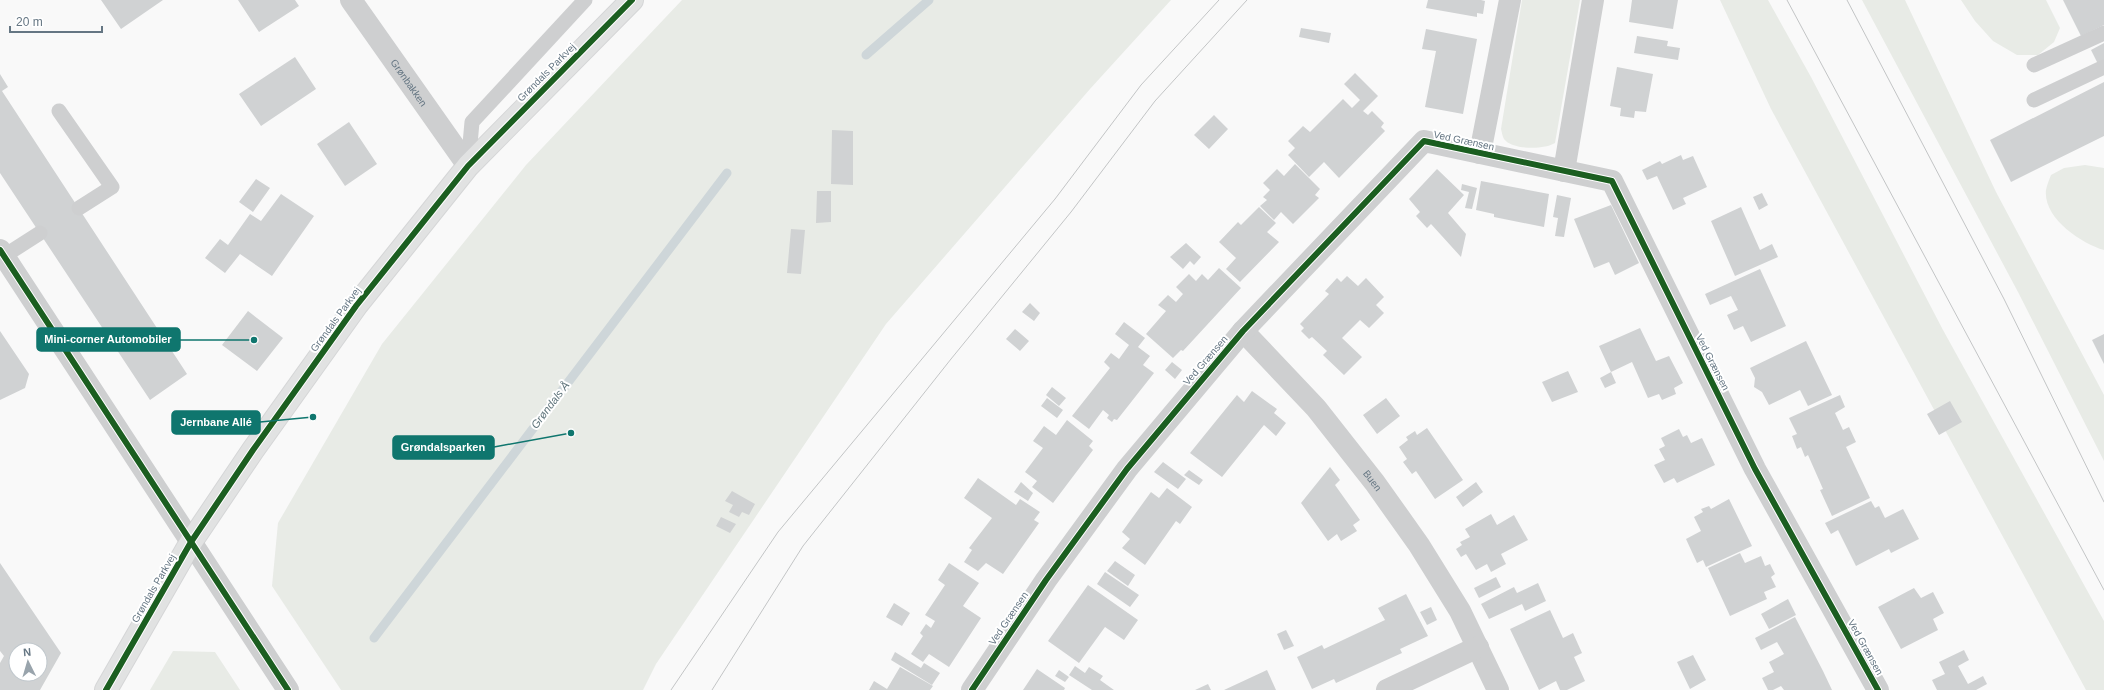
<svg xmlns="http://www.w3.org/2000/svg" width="2104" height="690" font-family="Arial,sans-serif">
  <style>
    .green { fill: #e8ebe6 }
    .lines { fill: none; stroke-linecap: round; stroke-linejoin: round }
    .stream { stroke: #ced6d9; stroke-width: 9 }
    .building { fill: #d0d2d3; fill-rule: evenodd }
    .primary-casing { stroke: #d5d6d7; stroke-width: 24 }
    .service { stroke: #cecfd0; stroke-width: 15 }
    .minor { stroke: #cecfd0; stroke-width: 22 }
    .tertiary { stroke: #cecfd0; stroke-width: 22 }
    .primary { stroke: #e1e2e2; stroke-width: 22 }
    .tram { stroke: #c3c5c6; stroke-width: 1 }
    .cycleway-casing { stroke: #fff; stroke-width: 8 }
    .cycleway { stroke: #1b5e20; stroke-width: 6 }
    .labels { text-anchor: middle; stroke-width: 4; stroke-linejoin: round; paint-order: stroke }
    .street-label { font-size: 10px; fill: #657683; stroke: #fff }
    .water-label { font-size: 11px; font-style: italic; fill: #60757c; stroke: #fff }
    .leader { fill: none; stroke: #0f766e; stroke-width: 1.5 }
    .callout-dot { fill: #0f766e; stroke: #fff; stroke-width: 1.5 }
    .callout { fill: #0f766e; stroke: #0f766e; stroke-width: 1.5 }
    .callout-label { font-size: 11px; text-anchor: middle; font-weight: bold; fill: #fff }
  </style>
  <rect width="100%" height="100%" fill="#f9f9f9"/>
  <path class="green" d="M682,0H1171L1090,89L886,324L656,664L643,690H341L272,586L278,523L382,344L526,165Z
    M1522,0H1580L1555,143C1544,150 1512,150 1504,139C1502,136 1502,132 1501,129Z
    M1720,0H1768L1811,77L1943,330L2104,621V690H2086L1771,109Z
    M1862,0H1905L1996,192L2104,395V461L2018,292Z
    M1961,0H2046L2060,28L2054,42L2038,55H2017L1993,41L1975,21Z
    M2085,165L2104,168V250C2081,243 2043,218 2046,190C2047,185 2049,180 2051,175L2064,168Z
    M173,651L215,652L240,690H150Z"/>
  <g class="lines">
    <path class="stream" d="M866,55L929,0
      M374,638L727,173"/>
  </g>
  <path class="building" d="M101,0H163L121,29Z
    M238,0H295L299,6L259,32Z
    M1428,0H1481L1485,1L1483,14L1477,13V17L1426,8Z
    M1632,0H1678L1673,29L1629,22Z
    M2063,0H2104V25L2081,36Z
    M1301,28L1331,33L1329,43L1299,37Z
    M1426,29L1477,39L1463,114L1425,107L1436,51L1422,49Z
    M1637,36L1668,41L1667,46L1680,48L1678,60L1634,53Z
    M2104,43V66L2100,68L2091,50Z
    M295,57L316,89L261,126L239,94Z
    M1617,67L1653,74L1646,112L1635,111L1634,118L1620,116L1621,108L1610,106Z
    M1355,73L1378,96L1363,111L1368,115L1372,111L1384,123L1381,127L1385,131L1339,178L1324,162L1309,177L1288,155L1295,148L1288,141L1303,126L1310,132L1343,99L1352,108L1360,100L1344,84Z
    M0,74L8,87L2,91L187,374L150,400L0,173Z
    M2104,82V136L2011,182L1990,140Z
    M1214,115L1228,129L1209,149L1194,135Z
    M349,122L377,164L345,186L317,144Z
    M832,130L853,131V185L831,184Z
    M1681,155L1683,160L1693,156L1707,187L1683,198L1686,204L1673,210L1657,176L1647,180L1642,170L1660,161L1662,164Z
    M1295,164L1320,189L1315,195L1319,198L1293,224L1281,212L1274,220L1260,206L1267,200L1263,197L1270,190L1263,183L1277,169L1284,176Z
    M1437,169L1464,195L1448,213L1466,234L1461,257L1431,224L1427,228L1416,216L1420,212L1409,199Z
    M256,179L270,188L253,212L239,202Z
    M1481,181L1549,194L1544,227L1494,217V214L1476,210Z
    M1462,184L1477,188L1472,209L1465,208L1469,192L1461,190Z
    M817,191H831V222L816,223Z
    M1762,193L1768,205L1759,210L1753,197Z
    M281,194L314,216L272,276L240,254L225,273L205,258L220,239L228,245L250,214L261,221Z
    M1557,195L1571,198L1564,237L1555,236L1558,218L1553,217Z
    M1611,205L1639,263L1615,275L1609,262L1594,268L1574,219Z
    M1259,207L1276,223L1267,232L1279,242L1240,282L1226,269L1236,258L1219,242L1238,222L1241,225Z
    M1741,207L1760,250L1772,244L1778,257L1735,276L1711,221Z
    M791,229L805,230L801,274L787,273Z
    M1186,243L1201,257L1194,265L1190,261L1183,269L1170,257Z
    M1219,268L1241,288L1183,351L1181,350L1173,358L1146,334L1166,311L1158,305L1168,295L1176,302L1183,294L1176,287L1189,274L1196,281L1202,274L1208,280Z
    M1760,269L1786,326L1751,342L1743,326L1734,330L1727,315L1738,310L1731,296L1710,305L1705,294Z
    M1347,276L1358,286L1366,278L1384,297L1376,305L1384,313L1369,328L1360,320L1342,338L1362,357L1344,375L1323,355L1327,351L1312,337L1309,339L1301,331L1304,328L1300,324L1329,294L1325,291L1337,278L1341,282Z
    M1030,303L1040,313L1034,321L1022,312Z
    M248,311L283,338L257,371L222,345Z
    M1124,322L1145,338L1138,347L1150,356L1143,365L1154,373L1117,420L1114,419L1112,422L1107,418L1109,415L1103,410L1089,429L1072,416L1110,368L1104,362L1111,353L1119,359L1129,345L1115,334Z
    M1640,328L1656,361L1669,356L1683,383L1674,388L1676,394L1662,400L1659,394L1648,398L1632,362L1611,372L1599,346Z
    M1015,329L1029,341L1020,351L1006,339Z
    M0,331L29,374L25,388L0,400Z
    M2104,334V364L2092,340Z
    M1806,341L1832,395L1808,406L1800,390L1769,405L1762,392L1754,387L1755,378L1750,368Z
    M1172,362L1182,370L1175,379L1165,370Z
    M1568,371L1578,392L1552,402L1542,382Z
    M1611,372L1616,383L1605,388L1600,378Z
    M1052,387L1066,398L1059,406L1046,395Z
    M1252,391L1277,409L1274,413L1286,423L1276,436L1264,425L1222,477L1190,453L1237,395L1244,402Z
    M1840,395L1845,407L1835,413L1843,430L1849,427L1856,442L1846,447L1870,498L1832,516L1820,490L1823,489L1808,455L1805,457L1801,447L1797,449L1792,436L1797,434L1789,418Z
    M1047,398L1063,410L1057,418L1041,406Z
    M1386,398L1400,416L1377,434L1363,415Z
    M1950,401L1962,422L1939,435L1927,414Z
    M1067,420L1093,441L1089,446L1093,450L1053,503L1032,487L1037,481L1025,472L1043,448L1033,441L1044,426L1056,435Z
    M1427,428L1463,480L1435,499L1416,471L1412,474L1403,462L1407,459L1399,447L1408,440L1406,437L1415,431L1417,435Z
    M1679,429L1683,437L1687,435L1691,443L1702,438L1715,465L1677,483L1674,478L1664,483L1654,465L1665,460L1659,449L1665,446L1661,438Z
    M1163,462L1186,479L1178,489L1154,472Z
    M1330,467L1340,480L1335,485L1360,520L1353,525L1357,531L1341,541L1337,534L1328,541L1301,503Z
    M1189,470L1203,480L1199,485L1184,475Z
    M978,478L1016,505L1020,499L1040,512L1034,520L1039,523L1003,574L986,563L978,571L964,562L972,550L969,548L992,518L964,498Z
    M1021,482L1033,493L1028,501L1014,492Z
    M1476,482L1483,492L1463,507L1456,497Z
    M1167,488L1192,507L1180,524L1176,521L1145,565L1122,548L1130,539L1122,532L1151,492L1159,498Z
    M732,491L755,504L749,515L742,512L739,517L729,512L733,505L725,501Z
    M1729,499L1752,546L1706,567L1703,560L1697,563L1686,539L1701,531L1694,517L1703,512L1701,509L1709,506L1711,509Z
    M1871,501L1875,508L1879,506L1885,518L1903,509L1919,539L1891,553L1889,549L1856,566L1838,530L1831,534L1825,523Z
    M1491,514L1497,525L1514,515L1528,540L1501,554L1506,564L1491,572L1487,564L1476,570L1466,554L1461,557L1456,549L1462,545L1460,542L1470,537L1465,529Z
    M721,517L736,524L730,533L716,526Z
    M1740,553L1745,563L1761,556L1765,566L1770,564L1775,574L1771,577L1776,587L1764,592L1767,599L1730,616L1708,568Z
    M1115,561L1135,575L1128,586L1107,571Z
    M0,563L61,653L40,690H0V663L4,656L0,651ZM16,650H40V674H16Z
    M949,563L979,583L963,606L981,618L949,667L929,654L923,662L911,654L923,636L920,633L926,624L931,628L935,621L925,615L945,585L938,580Z
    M1105,572L1139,595L1130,607L1097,584Z
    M1496,577L1501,587L1479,598L1474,588Z
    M1538,583L1546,601L1525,611L1522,604L1489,619L1481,604L1514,587L1517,593Z
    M1088,585L1138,620L1124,640L1105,627L1079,663L1048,641Z
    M1914,588L1921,598L1933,592L1944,613L1933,619L1938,630L1901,649L1878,607Z
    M1406,594L1428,636L1400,649L1402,653L1336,683L1334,679L1312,689L1297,657L1322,645L1324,649L1385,620L1378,608Z
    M1788,599L1796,615L1769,629L1761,614Z
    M894,603L910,613L902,626L886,617Z
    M1431,607L1437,620L1427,625L1420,612Z
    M1550,610L1563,638L1573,633L1582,653L1574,657L1585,681L1567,690H1560L1556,681L1539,690L1510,629Z
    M1795,617L1823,671L1832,690H1784L1781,686L1773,690H1768L1762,678L1774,672L1769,662L1784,654L1777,642L1761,650L1755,638Z
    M1286,630L1294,646L1284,650L1277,634Z
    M1964,650L1969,660L1958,666L1968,684L1983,676L1987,684L1976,690H1937L1932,680L1945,674L1939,662Z
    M895,652L921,668L924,663L940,673L932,685L891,660Z
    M1693,655L1706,680L1690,689L1677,662Z
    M1075,666L1085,673L1089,667L1103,676L1100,680L1114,690H1092L1069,675Z
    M900,667L933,686L930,690H869L874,681L887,689Z
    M1037,669L1065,688L1064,690H1023Z
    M1059,670L1069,677L1065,682L1055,676Z
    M1267,670L1276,690H1224Z
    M1208,684L1211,690H1195Z"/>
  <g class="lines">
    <g class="primary-casing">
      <path id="primary" d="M106,690L191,542L253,450L356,306L468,166L632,0"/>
    </g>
    <path class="service" d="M2034,65L2104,33
      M2034,100L2104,67
      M59,111L112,187L79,208
      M468,166L472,122L585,0
      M4,256L40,233"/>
    <g class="minor">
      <path id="s1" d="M351,0L468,166"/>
      <path d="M1480,153L1510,0"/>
      <path d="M1564,171L1593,0"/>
      <path id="s2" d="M1243,331L1316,408L1375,483L1419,545L1460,611L1498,690"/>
      <path d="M972,690L1046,580L1127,469L1243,331L1424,141L1612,181L1755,469L1878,690"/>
      <path d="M1387,690L1478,647"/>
    </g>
    <path class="tertiary" d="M0,250L288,690"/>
    <use href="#primary" class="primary"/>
    <path class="tram" d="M1787,0L2104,590
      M1847,0L2004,299L2104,502
      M671,690L778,532L1055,199L1141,85L1219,0
      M712,690L803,546L951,359L1071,212L1155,101L1247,0"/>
    <g class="cycleway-casing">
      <path id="cycleway" d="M0,250L288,690
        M106,690L191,542L253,450L356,306L468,166L632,0
        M972,690L1046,580L1127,469L1243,331L1424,141L1612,181L1755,469L1878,690"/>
    </g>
    <use href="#cycleway" class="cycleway"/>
  </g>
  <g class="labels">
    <g class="street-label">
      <text transform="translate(546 72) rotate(-45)" y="4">Grøndals Parkvej</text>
      <text dy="4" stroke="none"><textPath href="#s1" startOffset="101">Grønbakken</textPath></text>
      <text transform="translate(1464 140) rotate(12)" y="4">Ved Grænsen</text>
      <text transform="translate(335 319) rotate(-54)" y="4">Grøndals Parkvej</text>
      <text transform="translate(1205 360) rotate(-49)" y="4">Ved Grænsen</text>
      <text transform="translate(1713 362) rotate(63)" y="4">Ved Grænsen</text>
      <text dy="4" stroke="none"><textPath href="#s2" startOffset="198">Buen</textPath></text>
      <text transform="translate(153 588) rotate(-60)" y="4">Grøndals Parkvej</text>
      <text transform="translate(1008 618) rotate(-56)" y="4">Ved Grænsen</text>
      <text transform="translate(1866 647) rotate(61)" y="4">Ved Grænsen</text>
    </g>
    <g class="water-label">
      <text transform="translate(550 405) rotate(-53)" y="4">Grøndals Å</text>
    </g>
  </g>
  <path class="leader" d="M254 340L180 340M313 417L260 422M571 433L494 447"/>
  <g class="callout-dot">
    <circle cx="254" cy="340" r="4"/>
    <circle cx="313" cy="417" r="4"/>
    <circle cx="571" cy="433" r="4"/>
  </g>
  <g class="callout">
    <rect x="37" y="328" width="143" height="23" rx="4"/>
    <rect x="172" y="411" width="88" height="23" rx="4"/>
    <rect x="393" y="436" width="101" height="23" rx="4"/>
  </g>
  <g class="callout-label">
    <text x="108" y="343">Mini-corner Automobiler</text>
    <text x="216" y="426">Jernbane Allé</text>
    <text x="443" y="451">Grøndalsparken</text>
  </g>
  <g transform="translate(28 662) rotate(355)"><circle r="19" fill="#ffffff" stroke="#c1c8cd"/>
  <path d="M0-3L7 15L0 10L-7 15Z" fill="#99a4ac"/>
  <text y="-6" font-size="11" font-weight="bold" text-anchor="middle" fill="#657683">N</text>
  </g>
  <path d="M10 26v6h92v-6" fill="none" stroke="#657683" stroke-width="2"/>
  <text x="16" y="26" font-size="12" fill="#657683" stroke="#ffffff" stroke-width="3" paint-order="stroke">20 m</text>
</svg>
